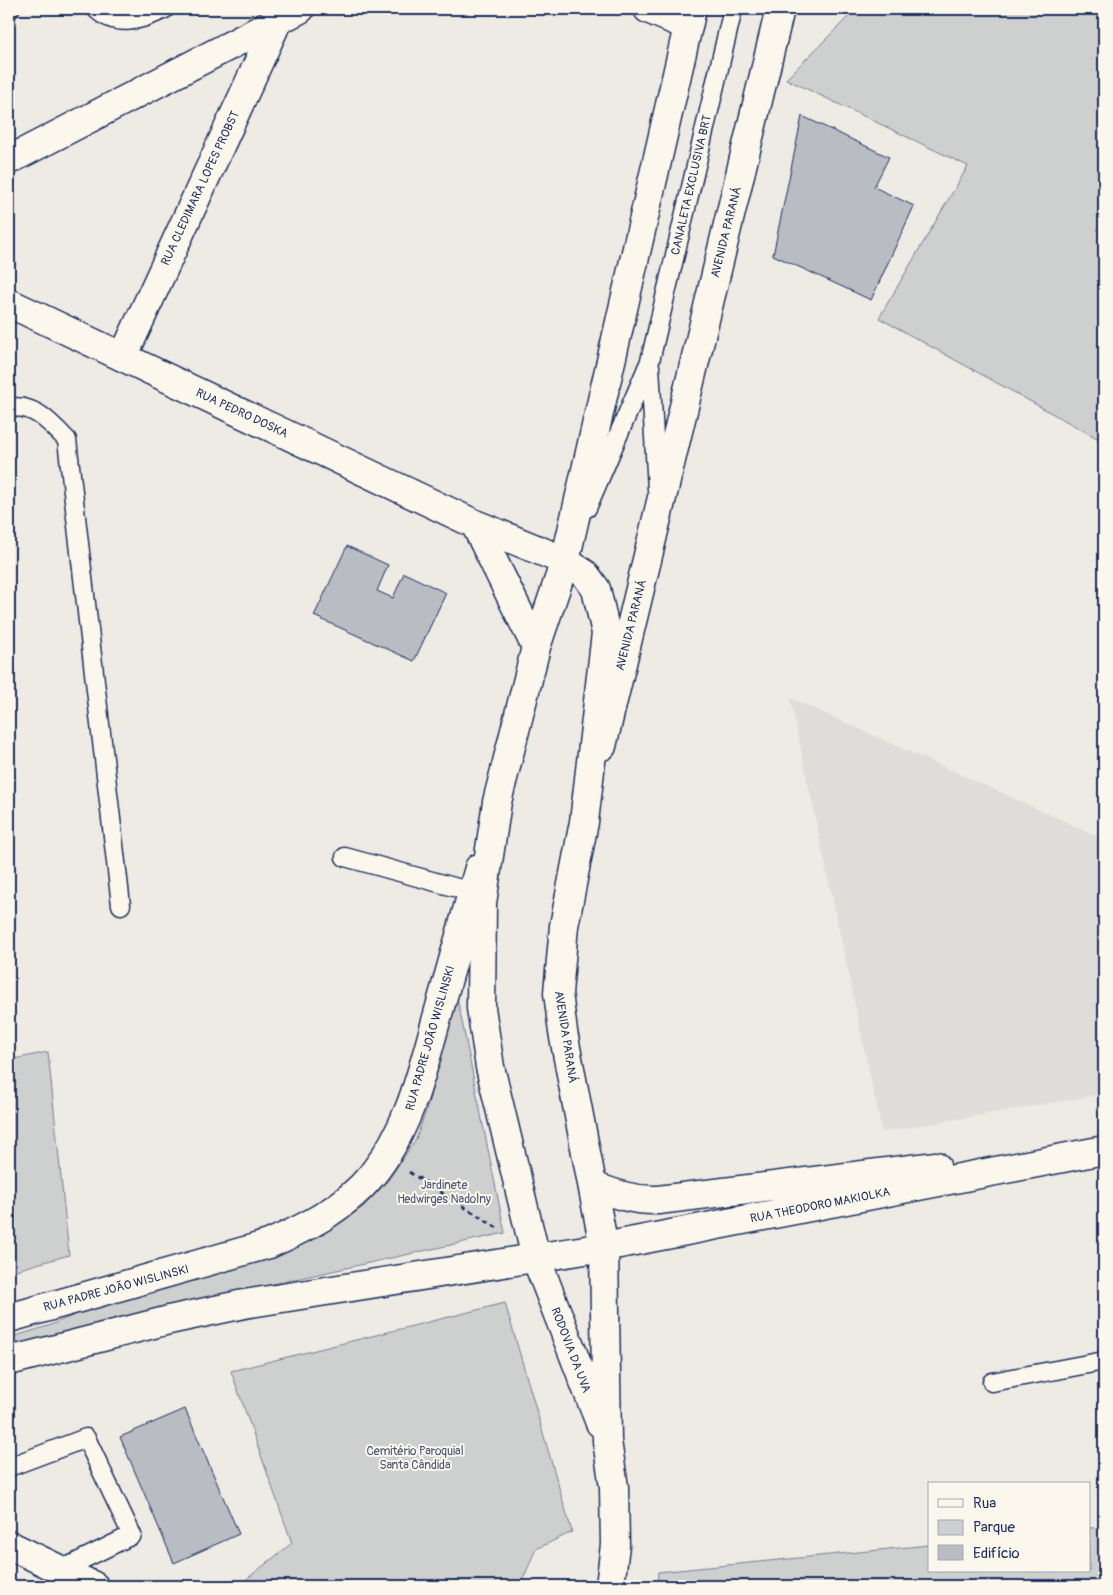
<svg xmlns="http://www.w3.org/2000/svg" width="1113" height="1595" font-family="Pangolin,sans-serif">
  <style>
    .built { fill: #deddda }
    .green { fill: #cecfcf; stroke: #747f96 }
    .building { fill: #b9bcc3; stroke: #1b2f5e }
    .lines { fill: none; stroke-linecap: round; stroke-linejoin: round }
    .service-casing { stroke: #1b2f5e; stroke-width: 21 }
    .minor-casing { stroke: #1b2f5e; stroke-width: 31 }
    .tertiary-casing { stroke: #1b2f5e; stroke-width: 31 }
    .secondary-casing { stroke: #1b2f5e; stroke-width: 31 }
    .primary-casing { stroke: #1b2f5e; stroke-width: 31 }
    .trunk-casing { stroke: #1b2f5e; stroke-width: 31 }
    .path { stroke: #1b2f5e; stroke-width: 3; stroke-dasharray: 5 4; stroke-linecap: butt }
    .service { stroke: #fbf7ec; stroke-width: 18 }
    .minor { stroke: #fbf7ec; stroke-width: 28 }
    .tertiary { stroke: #fbf7ec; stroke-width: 28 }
    .secondary { stroke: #fbf7ec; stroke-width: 28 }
    .primary { stroke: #fbf7ec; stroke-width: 28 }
    .trunk { stroke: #fbf7ec; stroke-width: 28 }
    .labels { text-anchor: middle; stroke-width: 4; stroke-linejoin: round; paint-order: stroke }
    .street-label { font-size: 12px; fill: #1b2f5e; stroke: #fbf7ec }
    .park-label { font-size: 12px; fill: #48577a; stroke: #fbf7ec }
  </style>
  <rect width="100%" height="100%" fill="#eeebe4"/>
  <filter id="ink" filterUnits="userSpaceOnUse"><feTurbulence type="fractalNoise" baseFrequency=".02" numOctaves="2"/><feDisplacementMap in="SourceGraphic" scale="10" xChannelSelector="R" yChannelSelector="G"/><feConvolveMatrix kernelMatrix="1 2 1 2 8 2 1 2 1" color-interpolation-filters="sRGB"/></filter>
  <g filter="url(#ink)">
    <path class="built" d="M790,698L1104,839V1094L882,1132Z"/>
    <path class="green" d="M856,9H1104V442L879,318L968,166L786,79Z
      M456,992L505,1233L273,1284L9,1347V1338L48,1326L111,1300L293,1246L326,1232L363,1207L387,1182L416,1139L428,1105Z
      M48,1052L69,1255L9,1272V1060Z
      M505,1303L572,1532L536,1549L520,1586H238L292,1543L231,1371Z
      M1104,1527V1586H657L658,1572L929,1545V1571H1089V1528Z"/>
    <path class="building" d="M802,116L889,157L874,187L914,206L871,300L773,255Z
      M347,546L388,565L377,591L393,598L404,573L446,593L414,661L314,616Z
      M185,1409L239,1534L174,1563L120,1437Z"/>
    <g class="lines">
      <g class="service-casing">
        <path id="service" d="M96,9C117,29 142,20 165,9
          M9,10L10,9
          M650,366L657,490
          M9,408C33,403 51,423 67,440L121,905
          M587,508L650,361L733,9
          M345,857L472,892
          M992,1382L1104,1361
          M9,1467L86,1438L132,1535L61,1570"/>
      </g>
      <g class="minor-casing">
        <path id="minor" d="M648,9L688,26
          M123,357L278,20
          M9,1545L94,1586"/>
      </g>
      <g class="tertiary-casing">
        <path id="tertiary" d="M565,561L692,9"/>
      </g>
      <g class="secondary-casing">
        <path id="secondary" d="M593,1186C615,1194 634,1201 658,1200L936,1166
          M9,1318L269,1244C307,1227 345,1208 372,1175C410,1128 422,1071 438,1014C451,966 465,917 479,868
          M9,1361L169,1320L244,1304L604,1247L1104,1150"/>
      </g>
      <g class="primary-casing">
        <path id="primary" d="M9,160L300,9
          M602,746L780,9"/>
      </g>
      <g class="trunk-casing">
        <path id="trunk" d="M9,303L475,524L565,561L585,574L596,589L606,633L584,822L564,926L558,993L563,1032L604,1247L607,1441L614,1487L615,1545L610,1586
          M475,524L536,647
          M565,561L536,647L497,802L482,903L481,1008L490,1067L536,1258L600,1423"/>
      </g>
      <path class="path" d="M409,1172L499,1229"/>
      <use href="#service" class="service"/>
      <use href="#minor" class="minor"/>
      <use href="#tertiary" class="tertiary"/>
      <use href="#secondary" class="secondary"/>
      <use href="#primary" class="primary"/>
      <use href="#trunk" class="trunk"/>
    </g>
  </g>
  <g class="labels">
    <g class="street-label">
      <text transform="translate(691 185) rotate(-77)" y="4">CANALETA EXCLUSIVA BRT</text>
      <text transform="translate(200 188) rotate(-65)" y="4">RUA CLEDIMARA LOPES PROBST</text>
      <text transform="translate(726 232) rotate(-76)" y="4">AVENIDA PARANÁ</text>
      <text transform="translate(242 413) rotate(25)" y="4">RUA PEDRO DOSKA</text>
      <text transform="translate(631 625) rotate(-76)" y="4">AVENIDA PARANÁ</text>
      <text transform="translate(566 1037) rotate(81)" y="4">AVENIDA PARANÁ</text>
      <text transform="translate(430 1038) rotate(-74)" y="4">RUA PADRE JOÃO WISLINSKI</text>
      <text transform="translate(820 1205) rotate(-11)" y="4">RUA THEODORO MAKIOLKA</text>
      <text transform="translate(116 1288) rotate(-15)" y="4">RUA PADRE JOÃO WISLINSKI</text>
      <text transform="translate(571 1350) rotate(69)" y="4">RODOVIA DA UVA</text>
    </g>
    <g class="park-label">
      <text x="444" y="1189">Jardinete<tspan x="444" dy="14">Hedwirges Nadolny</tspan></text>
      <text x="415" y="1455">Cemitério Paroquial<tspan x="415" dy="14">Santa Cândida</tspan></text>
    </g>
  </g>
  <rect width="1113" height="1595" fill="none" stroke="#fbf7ec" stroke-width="30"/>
  <rect x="15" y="15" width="1083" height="1565" fill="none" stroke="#1b2f5e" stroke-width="2" filter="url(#ink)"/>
  <rect x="928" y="1482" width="162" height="90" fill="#fbf7ec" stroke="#a1a7b3"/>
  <rect x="938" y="1499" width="25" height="8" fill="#fbf7ec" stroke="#a1a7b3"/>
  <text x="973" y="1508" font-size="15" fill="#1b2f5e">Rua</text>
  <rect x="938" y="1520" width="25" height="15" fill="#cecfcf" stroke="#a1a7b3"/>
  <text x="973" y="1532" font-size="15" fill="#1b2f5e">Parque</text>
  <rect x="938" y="1545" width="25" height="15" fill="#b9bcc3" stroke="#a1a7b3"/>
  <text x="973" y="1558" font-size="15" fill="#1b2f5e">Edifício</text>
</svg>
